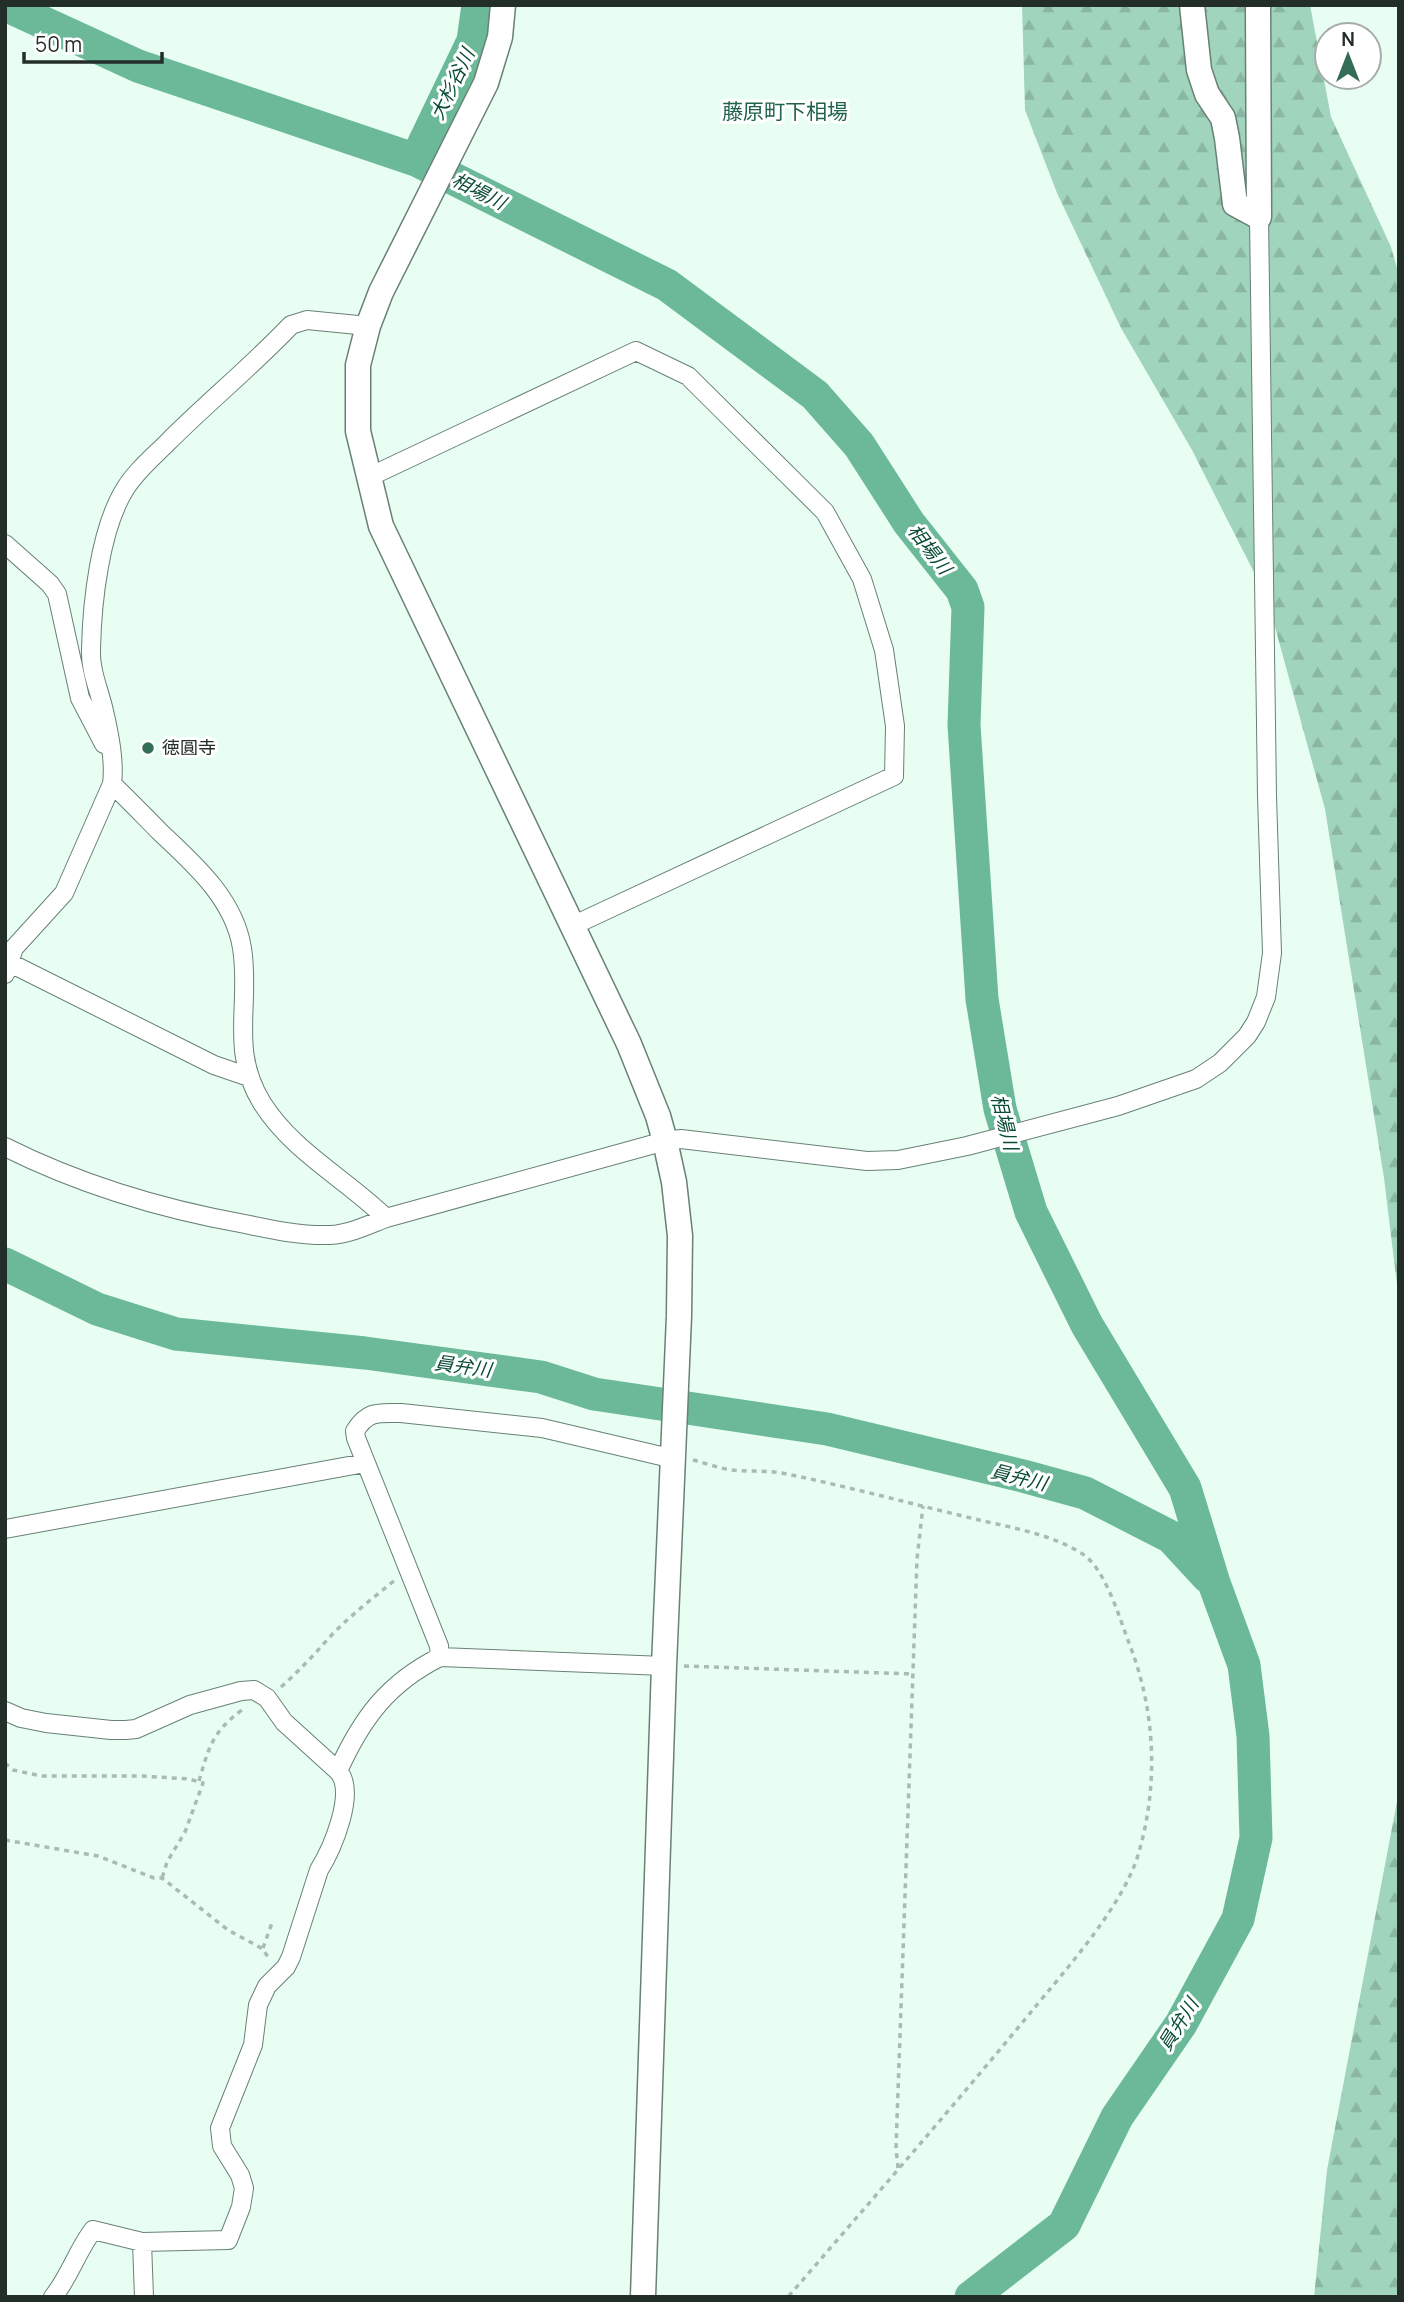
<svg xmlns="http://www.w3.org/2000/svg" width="1404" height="2302" font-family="Manrope,'Noto Sans JP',sans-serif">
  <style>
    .forest { fill: url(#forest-firs) }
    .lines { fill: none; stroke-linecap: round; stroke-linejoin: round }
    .river { stroke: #6bb998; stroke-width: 33 }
    .street-casing { stroke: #688175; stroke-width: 20 }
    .secondary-casing { stroke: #688175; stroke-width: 27 }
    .path { stroke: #a9bbb2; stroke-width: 3.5; stroke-dasharray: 5 5; stroke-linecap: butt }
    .street { stroke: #fff; stroke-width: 18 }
    .secondary { stroke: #fff; stroke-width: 24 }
    .poi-dot { fill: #336d55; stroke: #fff; stroke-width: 2.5 }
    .labels { text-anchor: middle; stroke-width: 6; stroke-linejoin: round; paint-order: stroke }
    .poi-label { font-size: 18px; fill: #232e29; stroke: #fff; text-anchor: start }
    .water-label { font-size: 19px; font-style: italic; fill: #094b35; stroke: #fff }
    .quarter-label { font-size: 21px; fill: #20644b; stroke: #fff }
  </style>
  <defs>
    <pattern id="forest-firs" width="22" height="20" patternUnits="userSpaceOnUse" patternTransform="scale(1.75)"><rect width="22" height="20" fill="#a0d4bc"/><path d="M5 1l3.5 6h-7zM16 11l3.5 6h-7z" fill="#8ab6a2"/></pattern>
  </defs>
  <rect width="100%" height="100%" fill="#e8fef3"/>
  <path class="forest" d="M1022,5H1310L1331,117L1391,247L1399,275V1301L1384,1178L1325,809L1267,598L1192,450L1121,328L1057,193L1025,110Z
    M1399,1791V2297H1314L1327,2170Z"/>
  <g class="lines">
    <path class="river" d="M5,5L138,66L416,160L667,285L815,395L859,445L909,523L962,590L968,607L964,725L982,999L1000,1109L1031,1212L1087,1325L1185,1488L1214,1583L1244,1665L1253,1736L1256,1838L1238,1919L1181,2024L1117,2117L1064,2225L971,2297
      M416,160L473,41L478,5
      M5,1264L97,1309L176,1334L365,1353L541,1377L594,1394L827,1429L1023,1476L1085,1493L1171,1537L1208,1577"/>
    <g class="street-casing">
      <path id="street" d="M369,477L636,351L688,376L825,512L862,579L884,650L895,726L894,776L572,926
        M5,544L50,584L57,594L80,698L104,744
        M112,784C129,800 145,817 161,833C195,865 234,899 242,948C251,1004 229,1050 262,1103C292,1151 346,1179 386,1218
        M8,962L214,1065L249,1077
        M5,974L14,948L64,893L112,784C115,761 109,733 104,711C99,689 90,671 91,649C92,602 100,529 125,489C136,471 153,457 168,442C208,402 252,366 291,325L307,320L368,326
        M5,1147C81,1185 161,1209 245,1224C273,1230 301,1236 330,1235C350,1234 368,1225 386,1218L665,1141L681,1139L867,1161L898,1160L967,1146L1118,1106L1196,1079L1220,1063L1247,1036L1256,1022L1266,997L1272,953L1267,796L1259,217
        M5,1529L365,1463
        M440,1657L439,1646L356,1438L355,1431C368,1410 379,1413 401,1413L542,1428L674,1459
        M5,1711L21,1718L46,1723L111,1730H126L136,1729L190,1705L241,1691L254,1690L267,1698L284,1722L338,1771C362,1718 388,1683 440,1657L664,1666
        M142,2242L228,2240L241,2207L244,2188L240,2175L222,2146L220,2128L253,2045L258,2005L267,1986L286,1967L291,1957L319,1870C332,1849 357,1792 338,1771
        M53,2297C70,2276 77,2251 93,2230L142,2242L144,2297"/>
    </g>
    <g class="secondary-casing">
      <path id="secondary" d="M503,5L500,37L486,83L381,292L368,326L358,365V431L381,526L629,1044L658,1116L665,1141L674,1182L680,1236L679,1316L664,1666L643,2297
        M1192,5L1199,70L1207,94L1223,118L1227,138L1235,204L1259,217L1258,5"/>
    </g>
    <path class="path" d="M693,1460C705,1463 718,1468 731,1470C748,1472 765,1470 782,1473C846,1486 908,1503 971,1518C1007,1527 1049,1533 1081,1553C1105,1567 1119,1617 1129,1643C1155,1709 1159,1782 1139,1852C1124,1905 1067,1968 1031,2012C952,2108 870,2202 788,2297
      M684,1666L913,1674
      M281,1687C298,1672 313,1656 328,1639C348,1617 372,1599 395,1580
      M5,1763L13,1770L42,1776H141L189,1779L203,1783L185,1832L167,1862L162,1878
      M199,1781C209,1747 212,1732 242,1710
      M5,1840L98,1856L154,1878H162L228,1930L263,1949L269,1959
      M263,1948L273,1920
      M898,2168L896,2148L917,1559L923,1506"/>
    <use href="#street" class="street"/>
    <use href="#secondary" class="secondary"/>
  </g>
  <circle class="poi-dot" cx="148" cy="748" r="7"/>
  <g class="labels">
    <g class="poi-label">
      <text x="162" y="754">徳圓寺</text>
    </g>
    <g class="water-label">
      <text transform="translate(452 84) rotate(-64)" y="7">大杉谷川</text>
      <text transform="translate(479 191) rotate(27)" y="7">相場川</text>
      <text transform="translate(930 549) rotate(52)" y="7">相場川</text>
      <text transform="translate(1005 1122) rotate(76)" y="7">相場川</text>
      <text transform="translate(463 1366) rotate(8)" y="7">員弁川</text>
      <text transform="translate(1019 1477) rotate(14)" y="7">員弁川</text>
      <text transform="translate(1178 2024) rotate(-58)" y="7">員弁川</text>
    </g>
    <g class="quarter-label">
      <text x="785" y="119">藤原町下相場</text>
    </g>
  </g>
  <rect width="1404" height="2302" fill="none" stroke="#232e29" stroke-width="14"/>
  <g transform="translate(1348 56)"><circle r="33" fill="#ffffff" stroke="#a7aba9" stroke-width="2"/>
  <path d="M0-5L12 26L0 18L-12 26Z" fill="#336d55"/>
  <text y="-10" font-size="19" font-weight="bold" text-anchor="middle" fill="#232e29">N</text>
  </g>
  <path d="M24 52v10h138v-10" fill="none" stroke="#232e29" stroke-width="3.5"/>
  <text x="35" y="52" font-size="21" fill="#232e29" stroke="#ffffff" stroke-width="5" paint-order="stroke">50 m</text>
</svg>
